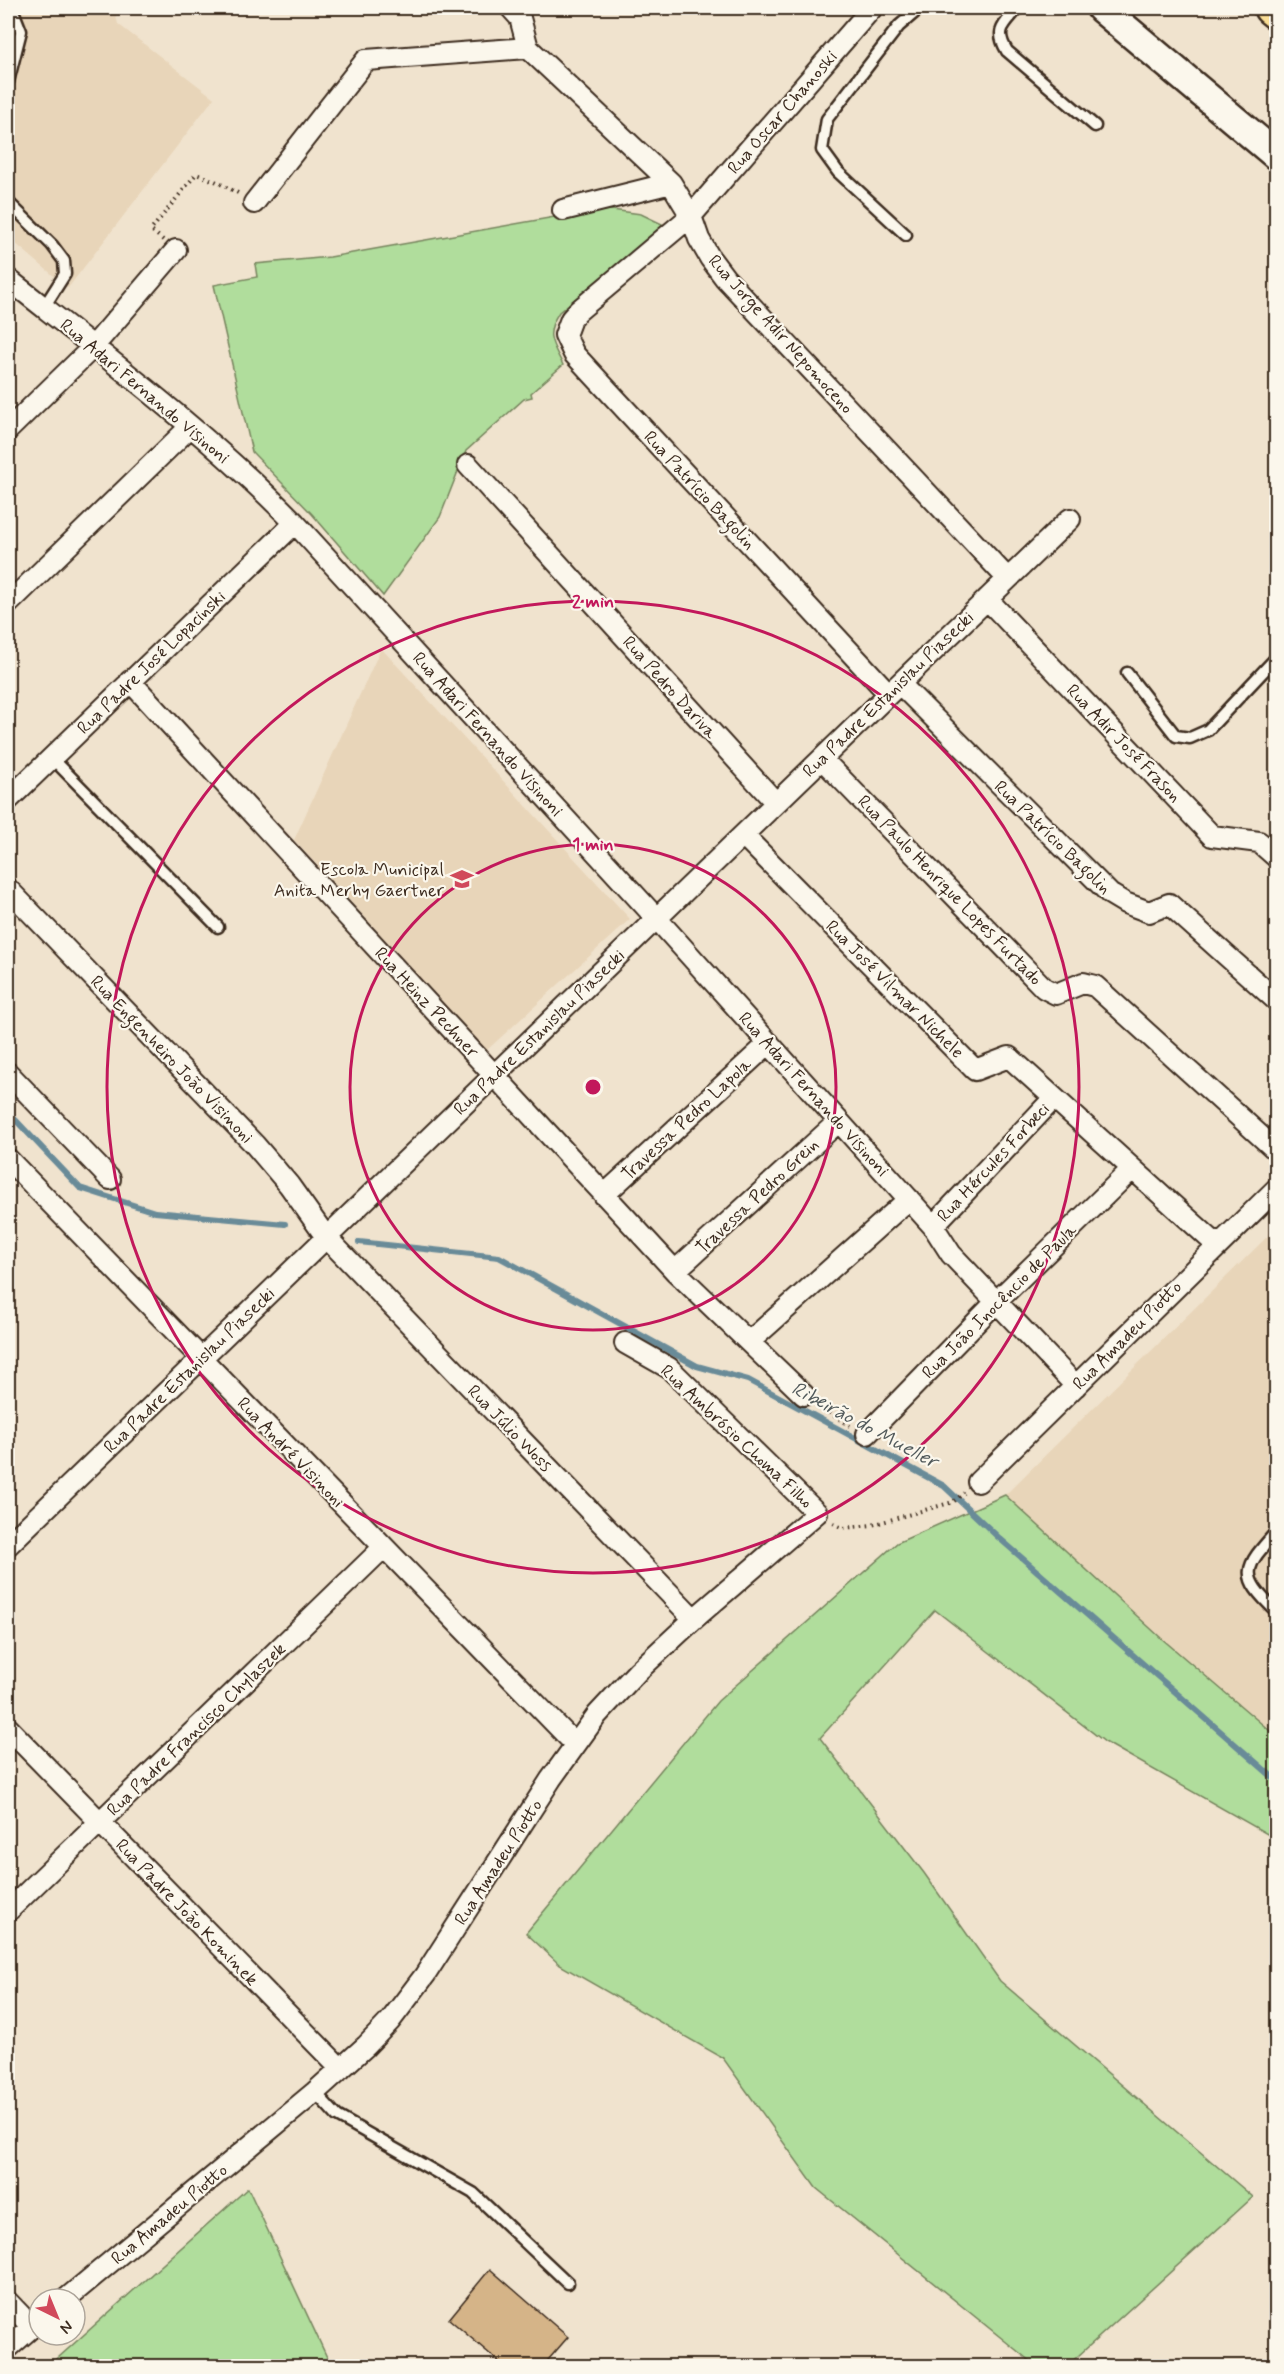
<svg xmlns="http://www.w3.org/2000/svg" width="1284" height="2374" font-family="Mynerve,sans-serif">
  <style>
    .built { fill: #e8d5b9 }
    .green { fill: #b0dd9c; stroke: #76845d; stroke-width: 1.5 }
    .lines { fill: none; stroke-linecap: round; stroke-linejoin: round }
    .stream { stroke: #698b98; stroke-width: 6 }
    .building { fill: #d5b488; stroke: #3b2a1e; stroke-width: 1.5 }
    .lane-casing { stroke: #3b2a1e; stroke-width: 15 }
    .street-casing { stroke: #3b2a1e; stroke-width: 24 }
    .secondary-casing { stroke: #3b2a1e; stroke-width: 33 }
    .highway-casing { stroke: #3b2a1e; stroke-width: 38 }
    .path { stroke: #3b2a1e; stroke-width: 4; stroke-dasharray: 1.5 4.5; stroke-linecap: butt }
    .lane { stroke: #fbf7ec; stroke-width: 10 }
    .street { stroke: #fbf7ec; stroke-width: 20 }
    .secondary { stroke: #fbf7ec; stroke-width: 28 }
    .highway { stroke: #fbdf96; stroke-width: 33 }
    .ring { fill: none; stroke: #c2185b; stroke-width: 3 }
    .labels { text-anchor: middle; stroke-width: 4.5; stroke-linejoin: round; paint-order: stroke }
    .street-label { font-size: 18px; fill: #3b2a1e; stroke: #fbf7ec }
    .poi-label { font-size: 18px; fill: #3b2a1e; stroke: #fbf7ec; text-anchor: end }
    .water-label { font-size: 20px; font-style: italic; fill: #525a5b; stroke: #fbf7ec }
    .centre { fill: #c2185b; stroke: #fbf7ec; stroke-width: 3 }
    .ring-label { font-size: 18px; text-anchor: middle; font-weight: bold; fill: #c2185b; stroke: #fbf7ec; stroke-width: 4.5; stroke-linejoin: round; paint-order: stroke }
  </style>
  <rect width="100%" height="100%" fill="#f0e3ce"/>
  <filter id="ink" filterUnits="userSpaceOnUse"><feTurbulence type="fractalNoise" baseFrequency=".0167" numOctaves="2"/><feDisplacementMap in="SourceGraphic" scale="12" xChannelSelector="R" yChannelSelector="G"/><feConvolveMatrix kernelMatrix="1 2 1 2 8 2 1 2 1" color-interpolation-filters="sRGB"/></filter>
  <g filter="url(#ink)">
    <path class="built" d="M8,8H114L118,24L214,98L68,288L8,237Z
      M381,648L630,919L487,1050L294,840Z
      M1276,1228V1744L1005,1495Z"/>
    <path class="green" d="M612,210L641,214L666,226L559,312C544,335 552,343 563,365L531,393L532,397L524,399L466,451L440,517L383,596L312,514L252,452L214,285L257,277L255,264L330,257L583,212Z
      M1005,1495L1161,1638L1276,1736V1839L1105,1742L935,1610L820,1738L924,1873L1000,1981L1253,2197L1067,2366H1036L816,2188L723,2058L560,1965L526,1933L718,1701L897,1543Z
      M248,2188L331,2366H49Z"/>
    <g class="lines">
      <path class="stream" d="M8,1112L80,1188L155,1212L285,1224
        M359,1242L499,1257L697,1366L748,1380L944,1486L998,1537L1276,1780"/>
    </g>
    <path class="building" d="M490,2269L568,2337L542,2367H505L449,2319Z"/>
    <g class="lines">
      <g class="lane-casing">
        <path id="lane" d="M1018,8C1004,25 994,30 1007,51L1095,126
          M8,82L21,31L12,8
          M8,202L52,245L64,261L65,274L44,307
          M906,235L838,172L822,150L827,119L899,26L920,8
          M1127,673L1176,736L1190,738L1208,730L1276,658
          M52,758L218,927
          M1276,1532C1244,1568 1238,1575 1276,1611
          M315,2092L337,2116L473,2193L568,2283"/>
      </g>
      <g class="street-casing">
        <path id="street" d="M511,8L520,18L528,48
          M872,8L691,216L578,311L571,319L565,335L574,354L889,694
          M254,203L366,60L528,48L671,183L691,216L699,239L710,258L725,278L1008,579
          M563,210L671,183
          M8,279C105,356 208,434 295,523L657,919L933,1226L951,1254L1076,1386
          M8,430L93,347L176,250
          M468,465L776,803
          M987,599L1212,836L1259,842L1276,857
          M8,604L190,427
          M130,681L675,1271L804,1395
          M900,684L1110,894L1125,903L1149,912L1169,904L1276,1000
          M822,759L1044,988L1056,994L1083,983L1095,986L1276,1150
          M8,800L295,523
          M743,835L975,1070L1009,1057L1218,1246
          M8,889L255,1145L289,1185L326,1237L694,1619
          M8,1073L110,1179
          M8,1159L575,1744
          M604,1195L769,1043
          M933,1226L1054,1098
          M675,1271L839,1121
          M749,1342L909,1199
          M867,1434L996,1302L1132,1169
          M978,1482L1276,1189
          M8,1545L1070,519
          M8,1728L341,2069
          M8,1911L384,1547
          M66,2299L315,2092L366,2046L390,2021L425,1975L551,1779L597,1715L638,1671L694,1619L817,1513L669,1368L625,1343
          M8,2302L32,2327
          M8,2348L39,2321"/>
      </g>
      <g class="secondary-casing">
        <path id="secondary" d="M1101,8L1276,155"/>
      </g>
      <g class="highway-casing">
        <path id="highway" d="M1271,8L1276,12"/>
      </g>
      <path class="path" d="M163,240L151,230L196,174L215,181L238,193
        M819,1406L850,1426
        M833,1523L843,1528L872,1525L953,1502L964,1493"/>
      <use href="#lane" class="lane"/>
      <use href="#street" class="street"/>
      <use href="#secondary" class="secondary"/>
      <use href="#highway" class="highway"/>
    </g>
  </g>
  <g class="ring">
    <circle cx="593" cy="1087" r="243"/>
    <circle cx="593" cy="1087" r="486"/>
  </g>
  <defs>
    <g id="school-bare" transform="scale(1.8)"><path d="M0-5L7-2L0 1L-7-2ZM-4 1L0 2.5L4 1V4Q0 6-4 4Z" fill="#d1495b" stroke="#fbf7ec" stroke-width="2.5" paint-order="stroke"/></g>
  </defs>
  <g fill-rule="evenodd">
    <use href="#school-bare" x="462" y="879"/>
  </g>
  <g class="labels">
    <g class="street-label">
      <text transform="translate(782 112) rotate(-49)" y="6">Rua Oscar Chanoski</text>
      <text transform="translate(781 334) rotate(48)" y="6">Rua Jorge Adir Nepomoceno</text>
      <text transform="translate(145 391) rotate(40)" y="6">Rua Adari Fernando Visinoni</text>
      <text transform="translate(700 490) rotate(47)" y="6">Rua Patrício Bagolin</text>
      <text transform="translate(151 662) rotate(-44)" y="6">Rua Padre José Lopacinski</text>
      <text transform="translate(670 687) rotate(48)" y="6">Rua Pedro Dariva</text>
      <text transform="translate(888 694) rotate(-44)" y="6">Rua Padre Estanislau Piasecki</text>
      <text transform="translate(488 734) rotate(48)" y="6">Rua Adari Fernando Visinoni</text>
      <text transform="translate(1124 743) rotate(46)" y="6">Rua Adir José Frason</text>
      <text transform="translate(1053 837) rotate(44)" y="6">Rua Patrício Bagolin</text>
      <text transform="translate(950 890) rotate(46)" y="6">Rua Paulo Henrique Lopes Furtado</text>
      <text transform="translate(895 989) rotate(45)" y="6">Rua José Vilmar Nichele</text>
      <text transform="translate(427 1002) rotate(47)" y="6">Rua Heinz Pechner</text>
      <text transform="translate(539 1032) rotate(-44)" y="6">Rua Padre Estanislau Piasecki</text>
      <text transform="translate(172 1059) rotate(46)" y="6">Rua Engenheiro João Visinoni</text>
      <text transform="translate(814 1094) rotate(48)" y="6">Rua Adari Fernando Visinoni</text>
      <text transform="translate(686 1119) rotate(-43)" y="6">Travessa Pedro Lapola</text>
      <text transform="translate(993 1162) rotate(-47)" y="6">Rua Hércules Forbeci</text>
      <text transform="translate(757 1196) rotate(-43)" y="6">Travessa Pedro Grein</text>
      <text transform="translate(999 1301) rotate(-45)" y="6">Rua João Inocêncio de Paula</text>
      <text transform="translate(1127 1335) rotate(-45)" y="6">Rua Amadeu Piotto</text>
      <text transform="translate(189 1370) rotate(-44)" y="6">Rua Padre Estanislau Piasecki</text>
      <text transform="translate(510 1428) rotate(46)" y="6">Rua Júlio Woss</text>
      <text transform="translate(737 1436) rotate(43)" y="6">Rua Ambrósio Choma Filho</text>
      <text transform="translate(291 1452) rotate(46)" y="6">Rua André Visinoni</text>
      <text transform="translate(196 1729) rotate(-44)" y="6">Rua Padre Francisco Chylaszek</text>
      <text transform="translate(498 1862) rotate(-57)" y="6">Rua Amadeu Piotto</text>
      <text transform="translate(187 1912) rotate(46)" y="6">Rua Padre João Kominek</text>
      <text transform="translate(169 2214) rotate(-40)" y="6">Rua Amadeu Piotto</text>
    </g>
    <g class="poi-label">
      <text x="444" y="875">Escola Municipal<tspan x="444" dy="21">Anita Merhy Gaertner</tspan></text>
    </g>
    <g class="water-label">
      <text transform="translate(865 1424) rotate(28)" y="7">Ribeirão do Mueller</text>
    </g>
  </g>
  <circle cx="593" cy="1087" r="9" class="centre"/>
  <g class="ring-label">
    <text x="593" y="607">2 min</text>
    <text x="593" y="850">1 min</text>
  </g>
  <rect width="1284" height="2374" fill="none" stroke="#fbf7ec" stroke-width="30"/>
  <rect x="15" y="15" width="1254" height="2344" fill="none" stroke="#3b2a1e" stroke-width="2" filter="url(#ink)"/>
  <g transform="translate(57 2317) rotate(137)"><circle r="28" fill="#fbf7ec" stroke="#aea59a" stroke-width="1.5"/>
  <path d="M0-4.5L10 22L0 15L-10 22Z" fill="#d1495b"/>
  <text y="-9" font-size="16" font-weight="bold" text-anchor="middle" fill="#3b2a1e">N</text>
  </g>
</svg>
